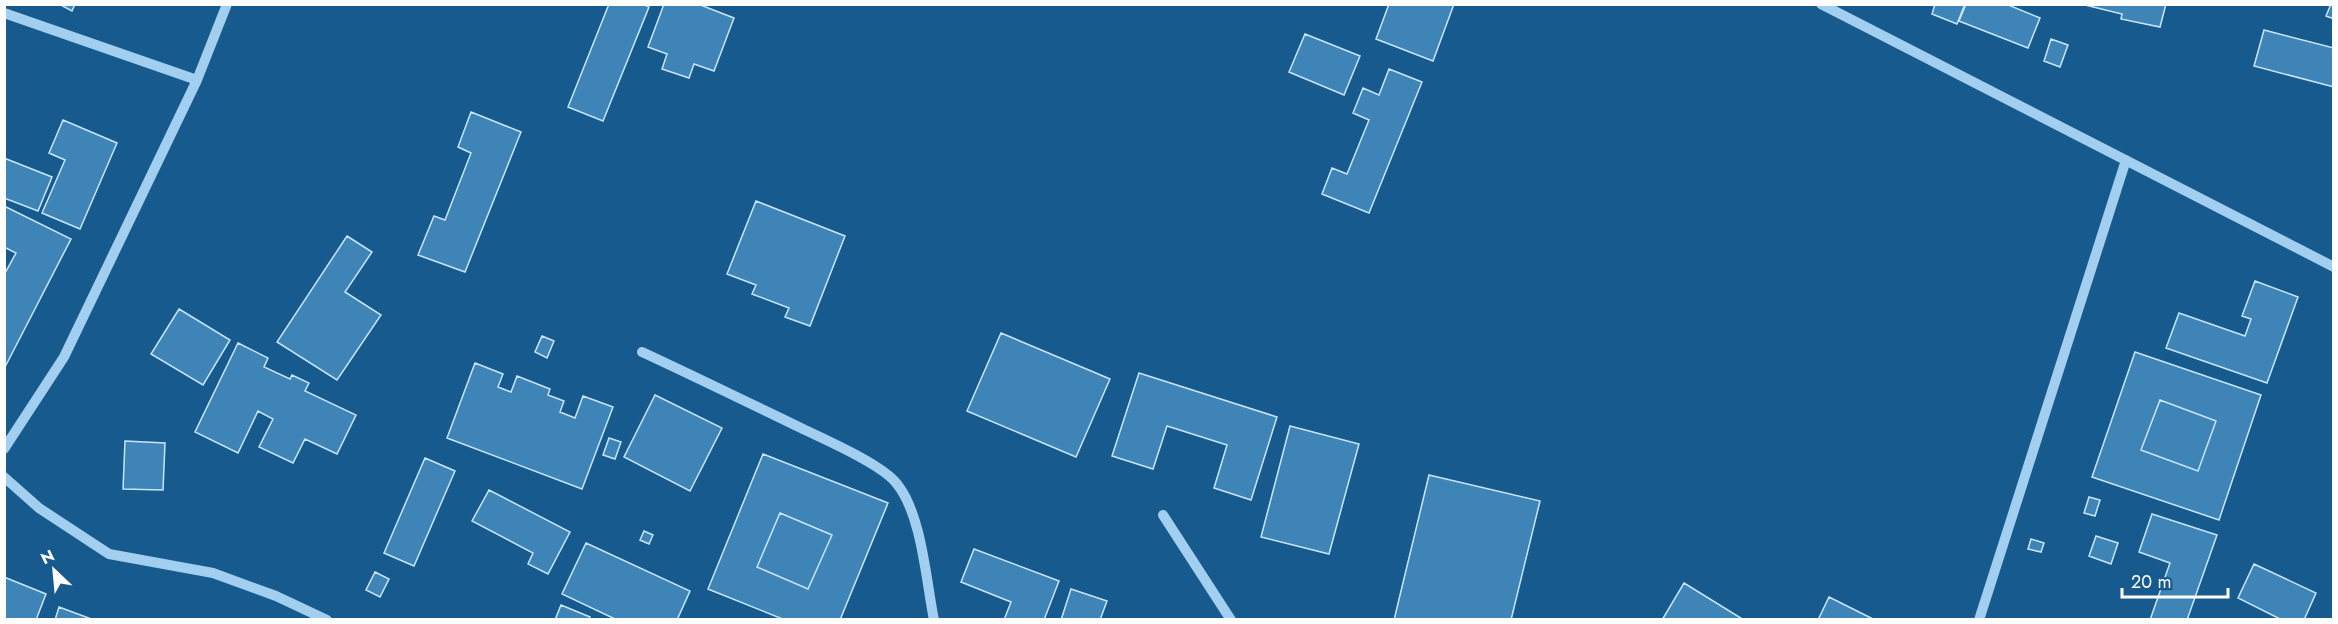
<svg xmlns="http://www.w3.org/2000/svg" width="2338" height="624" font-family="Jost,sans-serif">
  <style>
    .building { fill: #3f84b6; stroke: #c8e6fb; stroke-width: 1.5; fill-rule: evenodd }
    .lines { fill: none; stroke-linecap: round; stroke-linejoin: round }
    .minor { stroke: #a2cfef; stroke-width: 10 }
  </style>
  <rect width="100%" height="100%" fill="#175a8d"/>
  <path class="building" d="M59,4H75L72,11Z
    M609,4H643L649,7L603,121L568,107Z
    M664,4H698L734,18L714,71L694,64L689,78L662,69L667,54L648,47Z
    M1389,4H1454L1433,61L1376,39Z
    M1935,4H1965L1957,24L1932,14Z
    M1966,4H2006L2040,18L2028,48L1959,21Z
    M2081,4H2166L2160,27L2121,19L2122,14Z
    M2331,4H2334V19L2326,16Z
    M2264,30L2334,48V87L2254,66Z
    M1305,34L1360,56L1344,95L1289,72Z
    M2051,39L2068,45L2060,67L2044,61Z
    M1389,69L1422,82L1369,213L1322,194L1332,168L1347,174L1369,120L1353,113L1363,88L1379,95Z
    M471,112L521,132L465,272L418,255L434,216L445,220L471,153L458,147Z
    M63,120L117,143L80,229L42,213L65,160L49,153Z
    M4,158L52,177L38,211L4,198Z
    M756,201L845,236L810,326L785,317L789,308L752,294L756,285L727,274Z
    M4,206L71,239L4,369V275L16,253L4,247Z
    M347,236L372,252L345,292L381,315L337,380L277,342Z
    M2255,281L2298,297L2267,383L2166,348L2179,313L2245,336L2251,319L2242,316Z
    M179,309L230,340L203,385L151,354Z
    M1001,333L1110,379L1076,457L967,411Z
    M542,336L554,341L547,358L535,352Z
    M238,343L268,358L264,367L290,379L292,375L309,383L305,391L356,415L337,454L305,439L293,463L259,447L273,419L258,411L238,453L195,432Z
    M2135,352L2261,395L2219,520L2092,477ZM2160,400L2216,421L2198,471L2141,450Z
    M475,363L503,374L498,387L511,392L517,376L550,389L548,395L564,401L560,412L575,418L583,396L613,407L582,489L447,438Z
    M1139,373L1277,417L1251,500L1214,488L1227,445L1167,426L1153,469L1112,456Z
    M655,395L722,428L690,491L624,457Z
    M2160,400L2216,421L2198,471L2141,450Z
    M1290,426L1359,444L1329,554L1261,537Z
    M609,438L621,442L615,459L603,455Z
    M125,441L165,443L163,490L123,489Z
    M763,454L888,503L840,620H785L708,589ZM780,513L832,535L808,589L757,567Z
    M425,458L455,471L414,566L384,553Z
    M1429,475L1540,501L1511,620H1394Z
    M489,490L570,532L548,574L528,564L533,553L472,521Z
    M2089,497L2100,500L2095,516L2084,513Z
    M780,513L832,535L808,589L757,567Z
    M2152,514L2217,535L2187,620H2150L2170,563L2139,552Z
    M644,531L653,535L649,544L640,540Z
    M2096,536L2118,543L2111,564L2089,556Z
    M2031,539L2044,543L2041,552L2028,549Z
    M586,543L690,591L677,620H617L562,594Z
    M974,549L1059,581L1044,620H1004L1011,602L961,582Z
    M2254,564L2316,593L2304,620H2282L2238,598Z
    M375,572L389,579L380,597L366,590Z
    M4,577L46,594L36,620H4Z
    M1684,583L1744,620H1662Z
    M1071,589L1107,601L1100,620H1061Z
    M1829,597L1875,620H1818Z
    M561,605L590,617L589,620H555Z
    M59,607L94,620H55Z"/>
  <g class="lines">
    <path class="minor" d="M1821,4L2334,267
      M4,13L197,80
      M642,352C696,377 749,403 803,429C826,440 883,465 897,484C922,515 926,581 934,620
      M4,449L64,357L197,80L227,4
      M4,477L39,508L109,554L213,573L276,596L327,620
      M1163,515L1231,620
      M1979,620L2126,160"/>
  </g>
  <rect width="2338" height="624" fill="none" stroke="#ffffff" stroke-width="12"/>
  <g transform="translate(54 570) rotate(334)" stroke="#175a8d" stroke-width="4.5" paint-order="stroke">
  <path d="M0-4.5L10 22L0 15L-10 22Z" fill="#ffffff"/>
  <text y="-9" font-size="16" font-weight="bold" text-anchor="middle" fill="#ffffff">N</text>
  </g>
  <path d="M2122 588v9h106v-9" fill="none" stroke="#ffffff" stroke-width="3"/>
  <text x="2131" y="588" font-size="18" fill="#ffffff" stroke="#175a8d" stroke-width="4.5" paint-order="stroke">20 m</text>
</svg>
